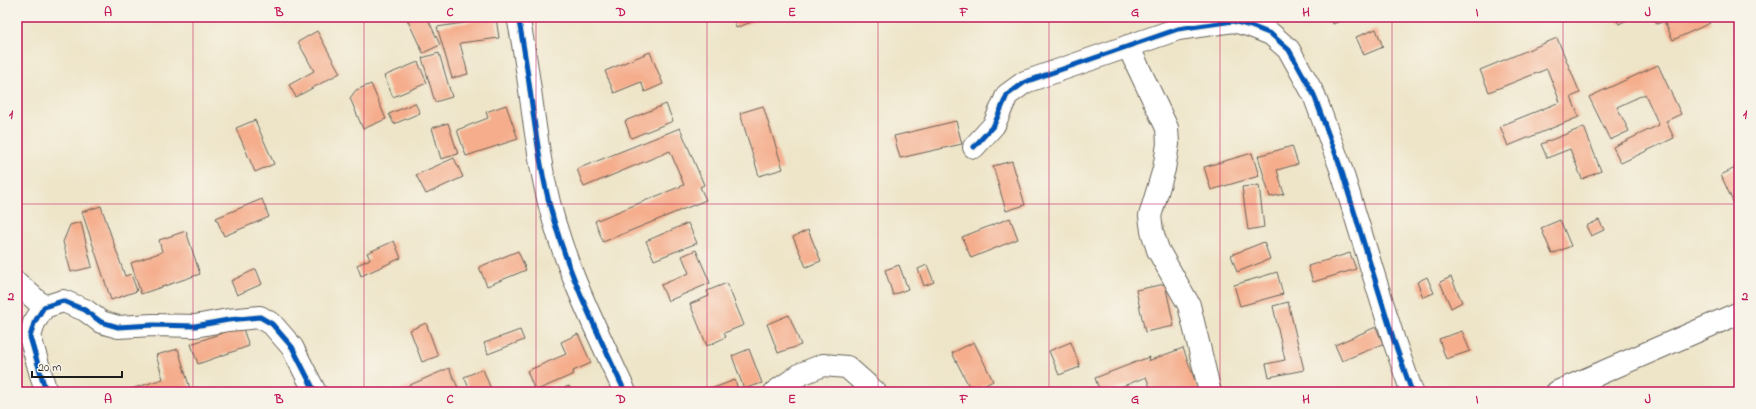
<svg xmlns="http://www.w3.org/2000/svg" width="1756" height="409" font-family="'Indie Flower',sans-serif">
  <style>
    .building { fill: #f5ad8c }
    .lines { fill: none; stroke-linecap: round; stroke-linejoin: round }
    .minor-casing { stroke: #666259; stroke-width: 24 }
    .tertiary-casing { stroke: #666259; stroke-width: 24 }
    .minor { stroke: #fff; stroke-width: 22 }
    .tertiary { stroke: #fff; stroke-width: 22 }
    .cycleway-casing { stroke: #f7f3e8; stroke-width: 8 }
    .cycleway { stroke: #0057b8; stroke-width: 5 }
    .grid { fill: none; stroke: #c2185b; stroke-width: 1; stroke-opacity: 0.55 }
    .neatline { fill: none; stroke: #c2185b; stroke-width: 1.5 }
    .grid-label { font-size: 13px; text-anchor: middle; font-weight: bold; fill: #c2185b }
  </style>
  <rect width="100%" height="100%" fill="#f7f3e8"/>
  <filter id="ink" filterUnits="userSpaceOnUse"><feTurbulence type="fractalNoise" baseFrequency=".025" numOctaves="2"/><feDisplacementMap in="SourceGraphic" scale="8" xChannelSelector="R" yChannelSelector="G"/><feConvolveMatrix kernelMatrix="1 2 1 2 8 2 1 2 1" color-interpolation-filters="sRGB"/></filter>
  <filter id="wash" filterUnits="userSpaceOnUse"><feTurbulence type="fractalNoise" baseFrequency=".012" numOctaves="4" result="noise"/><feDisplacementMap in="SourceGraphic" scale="16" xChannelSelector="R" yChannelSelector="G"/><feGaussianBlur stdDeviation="0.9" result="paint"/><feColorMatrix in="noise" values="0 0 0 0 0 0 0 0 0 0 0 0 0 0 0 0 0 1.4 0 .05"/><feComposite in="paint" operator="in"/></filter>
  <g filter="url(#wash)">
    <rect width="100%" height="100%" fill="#eee5c9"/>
    <g id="blocks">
      <path class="building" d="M406,17H427L440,45L423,53Z
        M733,17H758L759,19L736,28Z
        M1330,17H1348L1333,24Z
        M1615,17H1633L1619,24Z
        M1654,17H1707L1710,23L1673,40L1664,21L1657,24Z
        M496,18L499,38L460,43L468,74L452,78L437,27Z
        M1376,29L1383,47L1364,55L1356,37Z
        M317,31L340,73L296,97L289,85L314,71L298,42Z
        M1557,38L1580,93L1571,97L1579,117L1508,146L1500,126L1560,102L1547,69L1489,92L1480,70Z
        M650,52L663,84L645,92L641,82L614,93L605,71Z
        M439,53L452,97L435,102L422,58Z
        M418,62L427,83L393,97L384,76Z
        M1658,65L1681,114L1666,121L1674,138L1621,163L1613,147L1659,125L1645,94L1617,107L1629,131L1610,140L1589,97Z
        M371,84L386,119L363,129L350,98L356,90Z
        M415,103L420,113L394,124L389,114Z
        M666,104L673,121L631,138L625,121Z
        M506,105L518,139L466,156L457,130L488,118L486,112Z
        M763,106L783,169L759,176L740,113Z
        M255,120L274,164L255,172L236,128Z
        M956,121L962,144L900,158L894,136Z
        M448,123L458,154L441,159L432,128Z
        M1584,127L1601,171L1582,179L1570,149L1547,158L1541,144Z
        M680,128L704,185L700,187L706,200L603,242L595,221L684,185L670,151L584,187L577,169Z
        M1292,146L1298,164L1277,170L1284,194L1270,197L1258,156Z
        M1252,153L1259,176L1211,190L1204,167Z
        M454,158L463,177L426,194L416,175Z
        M1012,161L1025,205L1006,211L993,166Z
        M1739,166V199L1733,202L1721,175Z
        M1259,185L1264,227L1248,230L1242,187Z
        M262,199L269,217L224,236L216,218Z
        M101,206L125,276L131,274L137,291L111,300L82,212Z
        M1010,218L1018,239L971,258L962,237Z
        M1560,220L1571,246L1552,254L1541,228Z
        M1599,220L1604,230L1591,236L1586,226Z
        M81,222L92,267L71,272L63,242L70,225Z
        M688,223L697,243L654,260L646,241Z
        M808,230L821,261L806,267L793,237Z
        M186,231L200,274L141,294L131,263L162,252L159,240Z
        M394,241L401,258L361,276L357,265L370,259L367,253Z
        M1264,242L1270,259L1237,272L1231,255Z
        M696,250L710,283L668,301L661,285L689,273L682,256Z
        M518,251L526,270L487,286L479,267Z
        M1350,253L1356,269L1313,282L1308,266Z
        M899,265L908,289L893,295L885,270Z
        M927,265L934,282L924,286L918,269Z
        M256,269L262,284L237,295L231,281Z
        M1277,272L1283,294L1240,306L1234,285Z
        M1427,277L1434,293L1423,297L1417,282Z
        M1451,277L1462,302L1451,308L1440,282Z
        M727,283L744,325L724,333L726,337L707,346L690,304L709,296L707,291Z
        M1165,284L1174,326L1145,332L1136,290Z
        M1288,302L1304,370L1269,377L1266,364L1285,360L1273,306Z
        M789,315L801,345L778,353L767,324Z
        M426,323L438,356L422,362L410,330Z
        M242,326L249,346L198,364L191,344Z
        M1376,327L1383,344L1342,361L1335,345Z
        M520,330L524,340L488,354L484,343Z
        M1462,331L1470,351L1446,359L1439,339Z
        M578,334L591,363L573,371L574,374L535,391L527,371L566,354L561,342Z
        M974,342L993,381L972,392L952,353Z
        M1071,342L1080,367L1059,375L1049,351Z
        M1183,348L1199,391L1152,392L1146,377L1108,392H1100L1095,378L1149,357L1148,361Z
        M178,349L191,392H122L163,379L156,355Z
        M749,349L762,383L744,389L732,356Z
        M449,368L460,392H439L438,390L434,392H402L401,389Z
        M483,369L492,392H471L464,377Z
        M735,380L739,392H709L708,390Z
        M569,386L571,392H553Z"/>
    </g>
  </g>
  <g filter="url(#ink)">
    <use href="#blocks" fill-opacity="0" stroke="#666259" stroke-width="1"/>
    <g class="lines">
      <g class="minor-casing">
        <path id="minor" d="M518,17C530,73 533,130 545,185C560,258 594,325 625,392
          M1128,46L1167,128L1168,144L1164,169L1150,216L1152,231L1158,250L1189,305L1210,392
          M974,147L994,125L1007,95L1025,82L1178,29L1233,21L1251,26L1271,34L1289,50L1314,95L1341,169L1394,341L1412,392
          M17,283L44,307
          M46,392L30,337L34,323L44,307L63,301L85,310L101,322L118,327L153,325L195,326L228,320L260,317L272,324L292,347L315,392
          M775,392L801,374L823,365L847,367L875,392"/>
      </g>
      <g class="tertiary-casing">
        <path id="tertiary" d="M1557,392L1739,313"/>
      </g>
      <use href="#minor" class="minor"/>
      <use href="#tertiary" class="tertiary"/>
      <g class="cycleway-casing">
        <path id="cycleway" d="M518,17C530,73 533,130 545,185C560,258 594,325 625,392
          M974,147L994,125L1007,95L1025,82L1178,29L1233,21L1251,26L1271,34L1289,50L1314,95L1341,169L1394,341L1412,392
          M46,392L30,337L34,323L44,307L63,301L85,310L101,322L118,327L153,325L195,326L228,320L260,317L272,324L292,347L315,392"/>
      </g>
      <use href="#cycleway" class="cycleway"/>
    </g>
  </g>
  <path class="grid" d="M193,17V392M364,17V392M536,17V392M707,17V392M878,17V392M1049,17V392M1220,17V392M1392,17V392M1563,17V392M17,204H1739"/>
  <rect width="1756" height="409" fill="none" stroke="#f7f3e8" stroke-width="44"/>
  <path d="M32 371v6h90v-6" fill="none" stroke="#1c1c1c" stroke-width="2"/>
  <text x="38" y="371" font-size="12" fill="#1c1c1c" stroke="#f7f3e8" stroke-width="3" paint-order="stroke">20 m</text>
  <rect x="22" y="22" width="1712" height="365" class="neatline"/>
  <g class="grid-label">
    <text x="108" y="16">A</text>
    <text x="279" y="16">B</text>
    <text x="450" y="16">C</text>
    <text x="621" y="16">D</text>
    <text x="792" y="16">E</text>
    <text x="964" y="16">F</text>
    <text x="1135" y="16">G</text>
    <text x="1306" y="16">H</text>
    <text x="1477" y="16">I</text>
    <text x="1648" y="16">J</text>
    <text x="11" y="118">1</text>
    <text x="1745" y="118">1</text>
    <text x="11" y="300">2</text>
    <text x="1745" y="300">2</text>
    <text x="108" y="403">A</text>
    <text x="279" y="403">B</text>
    <text x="450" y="403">C</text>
    <text x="621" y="403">D</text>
    <text x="792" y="403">E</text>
    <text x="964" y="403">F</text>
    <text x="1135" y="403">G</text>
    <text x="1306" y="403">H</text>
    <text x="1477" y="403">I</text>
    <text x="1648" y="403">J</text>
  </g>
</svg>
